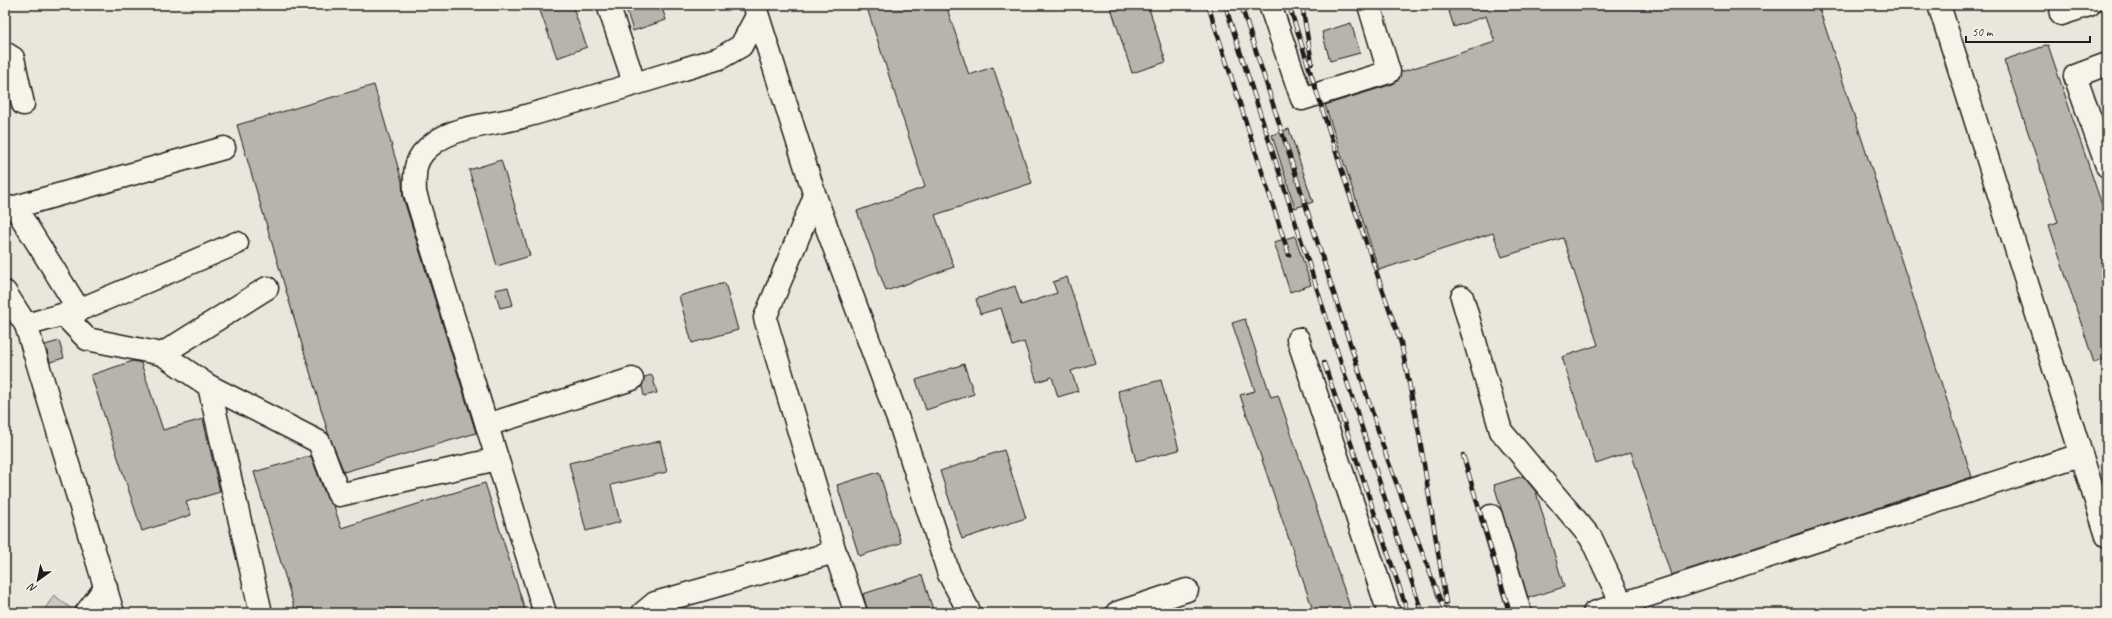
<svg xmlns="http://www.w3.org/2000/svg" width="2112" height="618" font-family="Caveat,sans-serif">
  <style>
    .green { fill: #ccc8c0; stroke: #74726e }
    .building { fill: #b6b4ac; stroke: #1c1c1c }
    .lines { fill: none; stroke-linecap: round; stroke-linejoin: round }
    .minor-casing { stroke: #1c1c1c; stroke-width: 25 }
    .minor { stroke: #f7f3e8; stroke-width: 22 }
    .rail-casing { stroke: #1c1c1c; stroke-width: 4.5 }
    .rail { stroke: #f7f3e8; stroke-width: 3; stroke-dasharray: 9; stroke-linecap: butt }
  </style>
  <rect width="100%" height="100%" fill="#eae6dc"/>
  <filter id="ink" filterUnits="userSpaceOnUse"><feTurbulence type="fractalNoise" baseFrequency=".025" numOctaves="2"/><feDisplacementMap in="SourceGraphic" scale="8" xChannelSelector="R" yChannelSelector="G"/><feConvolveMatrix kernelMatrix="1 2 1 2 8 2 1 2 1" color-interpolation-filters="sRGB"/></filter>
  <g filter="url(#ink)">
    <!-- green -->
    <path class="green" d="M54,595L73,610V613H45V609Z"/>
    <!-- building -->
    <g class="building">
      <path d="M538,5H572L587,47L557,58Z"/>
      <path d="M625,5H661L666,20L633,31Z"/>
      <path d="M887,5H946L969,75L993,67L1032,183L935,215L954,267L886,291L857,211L925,187L868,11Z"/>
      <path d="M1110,5H1148L1166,62L1132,73Z"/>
      <path d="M1447,5H1818L1972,477L1671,575L1631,452L1596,464L1562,357L1598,345L1563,238L1502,257L1493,233L1379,270L1325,105L1393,84L1398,80L1401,72L1495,42L1486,16L1454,27Z"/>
      <path d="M1351,23L1360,53L1330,61L1322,32Z"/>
      <path d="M2048,45L2103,208L2107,206V358L2094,363L2049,225L2058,222L2004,60Z"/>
      <path d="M374,85L402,181L403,197L476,433L344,472L329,436L237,125Z"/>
      <path d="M1289,129L1313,202L1295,208L1272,135Z"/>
      <path d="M501,160L530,256L497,266L469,170Z"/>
      <path d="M1295,236L1311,285L1290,292L1274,242Z"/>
      <path d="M1067,277L1095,363L1071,371L1078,391L1058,397L1052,377L1037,382L1024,342L1013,346L1001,308L980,314L976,299L1015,286L1021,305L1057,293L1053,282Z"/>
      <path d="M725,283L738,330L692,343L679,296Z"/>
      <path d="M508,287L513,305L500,308L495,290Z"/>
      <path d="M1245,319L1271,397L1278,395L1352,613H1314L1240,395L1255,391L1232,323Z"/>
      <path d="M59,341L64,358L50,362L45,345Z"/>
      <path d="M133,361L141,363L163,430L203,419L220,492L186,502L191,515L142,531L91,375Z"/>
      <path d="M964,364L974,394L926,410L916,380Z"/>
      <path d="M652,375L657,393L644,396L642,386L644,377Z"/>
      <path d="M1161,380L1179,450L1136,461L1118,391Z"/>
      <path d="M660,441L667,472L611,485L620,522L586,531L569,463Z"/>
      <path d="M1004,450L1026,518L962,539L940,471Z"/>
      <path d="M311,456L327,499L334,506L341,528L485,483L526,613H296L254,472Z"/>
      <path d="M879,472L901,543L859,556L837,485Z"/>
      <path d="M1523,476L1536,492L1564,587L1528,598L1494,485Z"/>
      <path d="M922,575L934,613H868L863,594Z"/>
    </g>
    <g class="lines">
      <!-- minor casing -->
      <g class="minor-casing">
        <g id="minor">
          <path d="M608,5L630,70L633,84"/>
          <path d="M1270,5L1302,99L1389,72L1369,5"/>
          <path d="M1939,5L2107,536"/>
          <path d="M755,7L815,196L765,318L835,552L856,613"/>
          <path d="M2061,14L2089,5"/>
          <path d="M5,53L13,58L23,104"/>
          <path d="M2107,64L2075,76L2107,166"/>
          <path d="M815,196L902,430L949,574L970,613"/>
          <path d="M5,292L26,325L113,613"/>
          <path d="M1462,297L1501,431L1591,538L1626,613"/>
          <path d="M79,310L237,243"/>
          <path d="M64,315L87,339L162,354L267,288"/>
          <path d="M26,325L79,310L15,207L224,148"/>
          <path d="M1298,339L1389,613"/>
          <path d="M162,354L209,386L261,613"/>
          <path d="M209,386L319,442L339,495L497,459"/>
          <path d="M487,425L632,379"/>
          <path d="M1491,516L1520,613"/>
          <path d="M86,613L106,587"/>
          <path d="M545,613L415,193C414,170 414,157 434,143C458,125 494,125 522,117C588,99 654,78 720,58L741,46L757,16"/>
          <path d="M643,613L655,603L835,552"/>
          <path d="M1117,613L1187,590"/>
          <path d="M1594,613L2080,455"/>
        </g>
      </g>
      <!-- minor -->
      <use href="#minor" class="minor"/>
      <!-- rail casing -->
      <g class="rail-casing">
        <g id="rail">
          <path d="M1208,5L1289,255"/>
          <path d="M1225,5L1422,613"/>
          <path d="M1241,5L1387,458L1445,613"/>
          <path d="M1289,5L1349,193L1401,343L1419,433L1446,603"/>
          <path d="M1302,5L1312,63"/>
          <path d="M1324,363L1408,613"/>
          <path d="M1463,455L1510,613"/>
        </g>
      </g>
      <!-- rail -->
      <use href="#rail" class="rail"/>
    </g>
  </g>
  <!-- margin -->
  <rect width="2112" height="618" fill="none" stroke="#f7f3e8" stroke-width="20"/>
  <rect x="10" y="10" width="2092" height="598" fill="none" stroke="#1c1c1c" stroke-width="1.5" filter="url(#ink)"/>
  <!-- north arrow -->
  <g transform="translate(38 580) rotate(213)" stroke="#f7f3e8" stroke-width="3" paint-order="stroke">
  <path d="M0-3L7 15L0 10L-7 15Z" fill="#1c1c1c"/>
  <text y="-6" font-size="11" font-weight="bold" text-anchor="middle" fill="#1c1c1c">N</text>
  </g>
  <!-- scale -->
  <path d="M1966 36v6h124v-6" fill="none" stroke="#1c1c1c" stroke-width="2"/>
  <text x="1972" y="36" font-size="12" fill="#1c1c1c" stroke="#f7f3e8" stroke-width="3" paint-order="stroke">50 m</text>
</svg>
